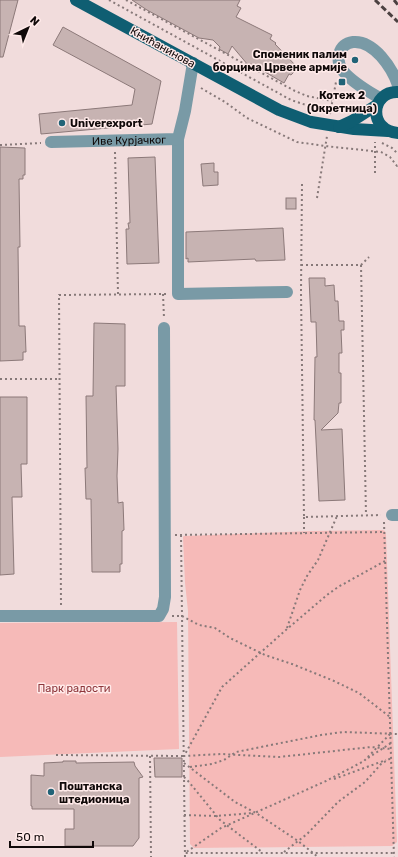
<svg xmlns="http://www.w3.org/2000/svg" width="398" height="857" font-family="Rubik,sans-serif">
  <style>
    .green { fill: #f6bab8 }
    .building { fill: #c7b3b2; stroke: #8c7979 }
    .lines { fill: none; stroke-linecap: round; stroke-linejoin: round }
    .path { stroke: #877979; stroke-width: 2; stroke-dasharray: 2 3; stroke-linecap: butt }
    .minor { stroke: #799aa6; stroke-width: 12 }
    .major { stroke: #0f5e72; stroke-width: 12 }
    .rail { stroke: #4c4141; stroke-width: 3; stroke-dasharray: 6 3; stroke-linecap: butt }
    .poi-dot { fill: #216377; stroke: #ffeae9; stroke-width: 1.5 }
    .labels { text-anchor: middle; stroke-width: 3; stroke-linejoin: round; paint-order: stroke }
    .street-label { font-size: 11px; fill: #100909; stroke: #ffeae9 }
    .poi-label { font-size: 11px; font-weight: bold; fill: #100909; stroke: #ffeae9; text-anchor: start }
    .park-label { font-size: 11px; fill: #8e353a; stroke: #ffeae9 }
  </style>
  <rect width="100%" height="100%" fill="#f1dcdc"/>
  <!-- green -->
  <g class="green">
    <path d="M382,530L385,531L386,535L397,842L392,846L194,848L190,844L188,611L185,583L183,537L184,536L313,531Z"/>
    <path d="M177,622L179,749L0,757V623Z"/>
  </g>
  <!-- building -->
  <g class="building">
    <path d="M0,0H18L3,57H0Z"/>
    <path d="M132,0H240L237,6L241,8L236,17L272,35L270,39L276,43L275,44L298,68L291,75L289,74L284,83L251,64L248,65L232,46L228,54L219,49L220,47L213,40L199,38L147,10Z"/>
    <path d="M63,27L161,81L152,124L41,134L39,114L132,105L135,89L53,45Z"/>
    <path d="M0,147L25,148V175H23V179H19L20,247H18L19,326H25L26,352H23V360L0,361Z"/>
    <path d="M155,157L159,263L127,264L126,229H129L128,223H130L128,158Z"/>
    <path d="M214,163V172H218V185L203,186L201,164Z"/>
    <rect x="286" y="198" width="10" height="11"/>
    <path d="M283,228L285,260L256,261L255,259L188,262V258L186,259V232Z"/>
    <path d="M309,278H325V286L334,285L335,301H338L339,321H344V330H341L342,353H339V373H341V403H339L338,413L321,430L342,429L345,500L319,501L315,420H314L315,357H317L316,322H311Z"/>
    <path d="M94,323L125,324V386H116L118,449L117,476L118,503L123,502L124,530L122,531V564H120V572H92L91,499H86L85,468H87L86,396H93Z"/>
    <path d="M0,397H27V464H21L22,497H12L14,574L0,575Z"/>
    <path d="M154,758H182V777H155Z"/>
    <path d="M63,761H76V763L134,762L135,766L143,777L139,778V838L133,846H65V829H74V809H32V806H31V775L44,776V763L63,762Z"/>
  </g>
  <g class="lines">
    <!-- path -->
    <g class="path">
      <path d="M109,0L291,100L309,106L331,109"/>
      <path d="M126,0L295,91L307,96L332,101"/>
      <path d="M201,88L225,102L247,118L297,142L325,146L381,152L390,157L397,166L398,165"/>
      <path d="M330,114L336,82"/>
      <path d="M382,143L392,148L398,154"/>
      <path d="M0,145L41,143"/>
      <path d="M115,152L118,294"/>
      <path d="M375,173V142"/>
      <path d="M302,184L301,292L304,517L381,515"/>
      <path d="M317,198L327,136"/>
      <path d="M301,265H361L366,515"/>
      <path d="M361,265L369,257"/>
      <path d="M163,294L164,318"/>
      <path d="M0,379H60"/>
      <path d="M304,517V533"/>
      <path d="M384,522L394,857"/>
      <path d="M175,535L384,532"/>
      <path d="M181,535L185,857"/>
      <path d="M385,561L338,587L327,595L287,629L222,687L184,756L221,754L279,757L371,747L391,749"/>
      <path d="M61,605L59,295L167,294"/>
      <path d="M172,616H182L199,625L215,628L230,638L265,655L292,664L334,681L359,693L390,717"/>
      <path d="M287,628L300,590L307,576L318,560L337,516"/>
      <path d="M390,734L364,761L326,781L221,828L185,853H394"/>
      <path d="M56,755L184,756"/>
      <path d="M150,756L151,857"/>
      <path d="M368,758L391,743"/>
      <path d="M184,763L235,802L256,813L298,841L318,857"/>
      <path d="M190,767L212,764L224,760L236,752L321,735L343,732L398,734"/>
      <path d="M184,777L189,782L220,820L262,852"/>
      <path d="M334,779L386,760"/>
      <path d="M184,815L216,816L253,813"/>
      <path d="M284,852L307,834L338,802L365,782L381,764L391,758"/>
    </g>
    <!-- minor -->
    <g class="minor">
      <path d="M381,99C368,91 353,83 343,71C335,61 338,44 353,42C374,40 392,68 398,85"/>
      <path d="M178,139V294L287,292"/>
      <path id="s1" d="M51,142L178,139L185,111L193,63"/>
      <path d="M392,515H398"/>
      <path d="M0,616H159L163,609L165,597L164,328"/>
    </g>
    <!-- major -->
    <g class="major">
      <path d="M76,0L279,110L311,122L354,129L388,131"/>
      <path d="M398,92C370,91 368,131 398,133"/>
      <path d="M339,127L352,121L377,105"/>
    </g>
    <!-- rail -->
    <g class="rail">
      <path d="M375,0L398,22"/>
      <path d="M394,0L398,5"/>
    </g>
  </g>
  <!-- markers -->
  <g class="poi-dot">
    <circle cx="355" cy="60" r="4"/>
    <rect x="338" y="78" width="8" height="8" rx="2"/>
    <circle cx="62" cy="123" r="4"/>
    <circle cx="51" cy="792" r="4"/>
  </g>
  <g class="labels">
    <!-- street labels -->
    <g class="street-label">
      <text transform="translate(163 47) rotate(29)" y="4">Книћанинова</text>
      <text dy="4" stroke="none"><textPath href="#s1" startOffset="78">Иве Курјачког</textPath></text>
    </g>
    <!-- poi labels -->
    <g class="poi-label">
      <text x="347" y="58" text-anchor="end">Споменик палим<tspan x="347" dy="13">борцима Црвене армије</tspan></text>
      <text x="342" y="99" text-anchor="middle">Котеж 2<tspan x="342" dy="13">(Окретница)</tspan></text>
      <text x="70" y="127">Univerexport</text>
      <text x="59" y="790">Поштанска<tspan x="59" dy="13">штедионица</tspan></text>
    </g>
    <!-- park labels -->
    <g class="park-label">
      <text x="74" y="692">Парк радости</text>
    </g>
  </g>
  <!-- north arrow -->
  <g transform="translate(28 28) rotate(43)" stroke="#ffeae9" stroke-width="3" paint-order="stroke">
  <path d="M0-3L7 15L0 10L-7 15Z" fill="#100909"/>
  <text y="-6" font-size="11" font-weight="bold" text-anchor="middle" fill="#100909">N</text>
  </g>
  <!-- scale -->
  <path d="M10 841v6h83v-6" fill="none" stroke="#100909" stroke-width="2"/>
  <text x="16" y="841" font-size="12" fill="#100909" stroke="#ffeae9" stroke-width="3" paint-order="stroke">50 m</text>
</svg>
